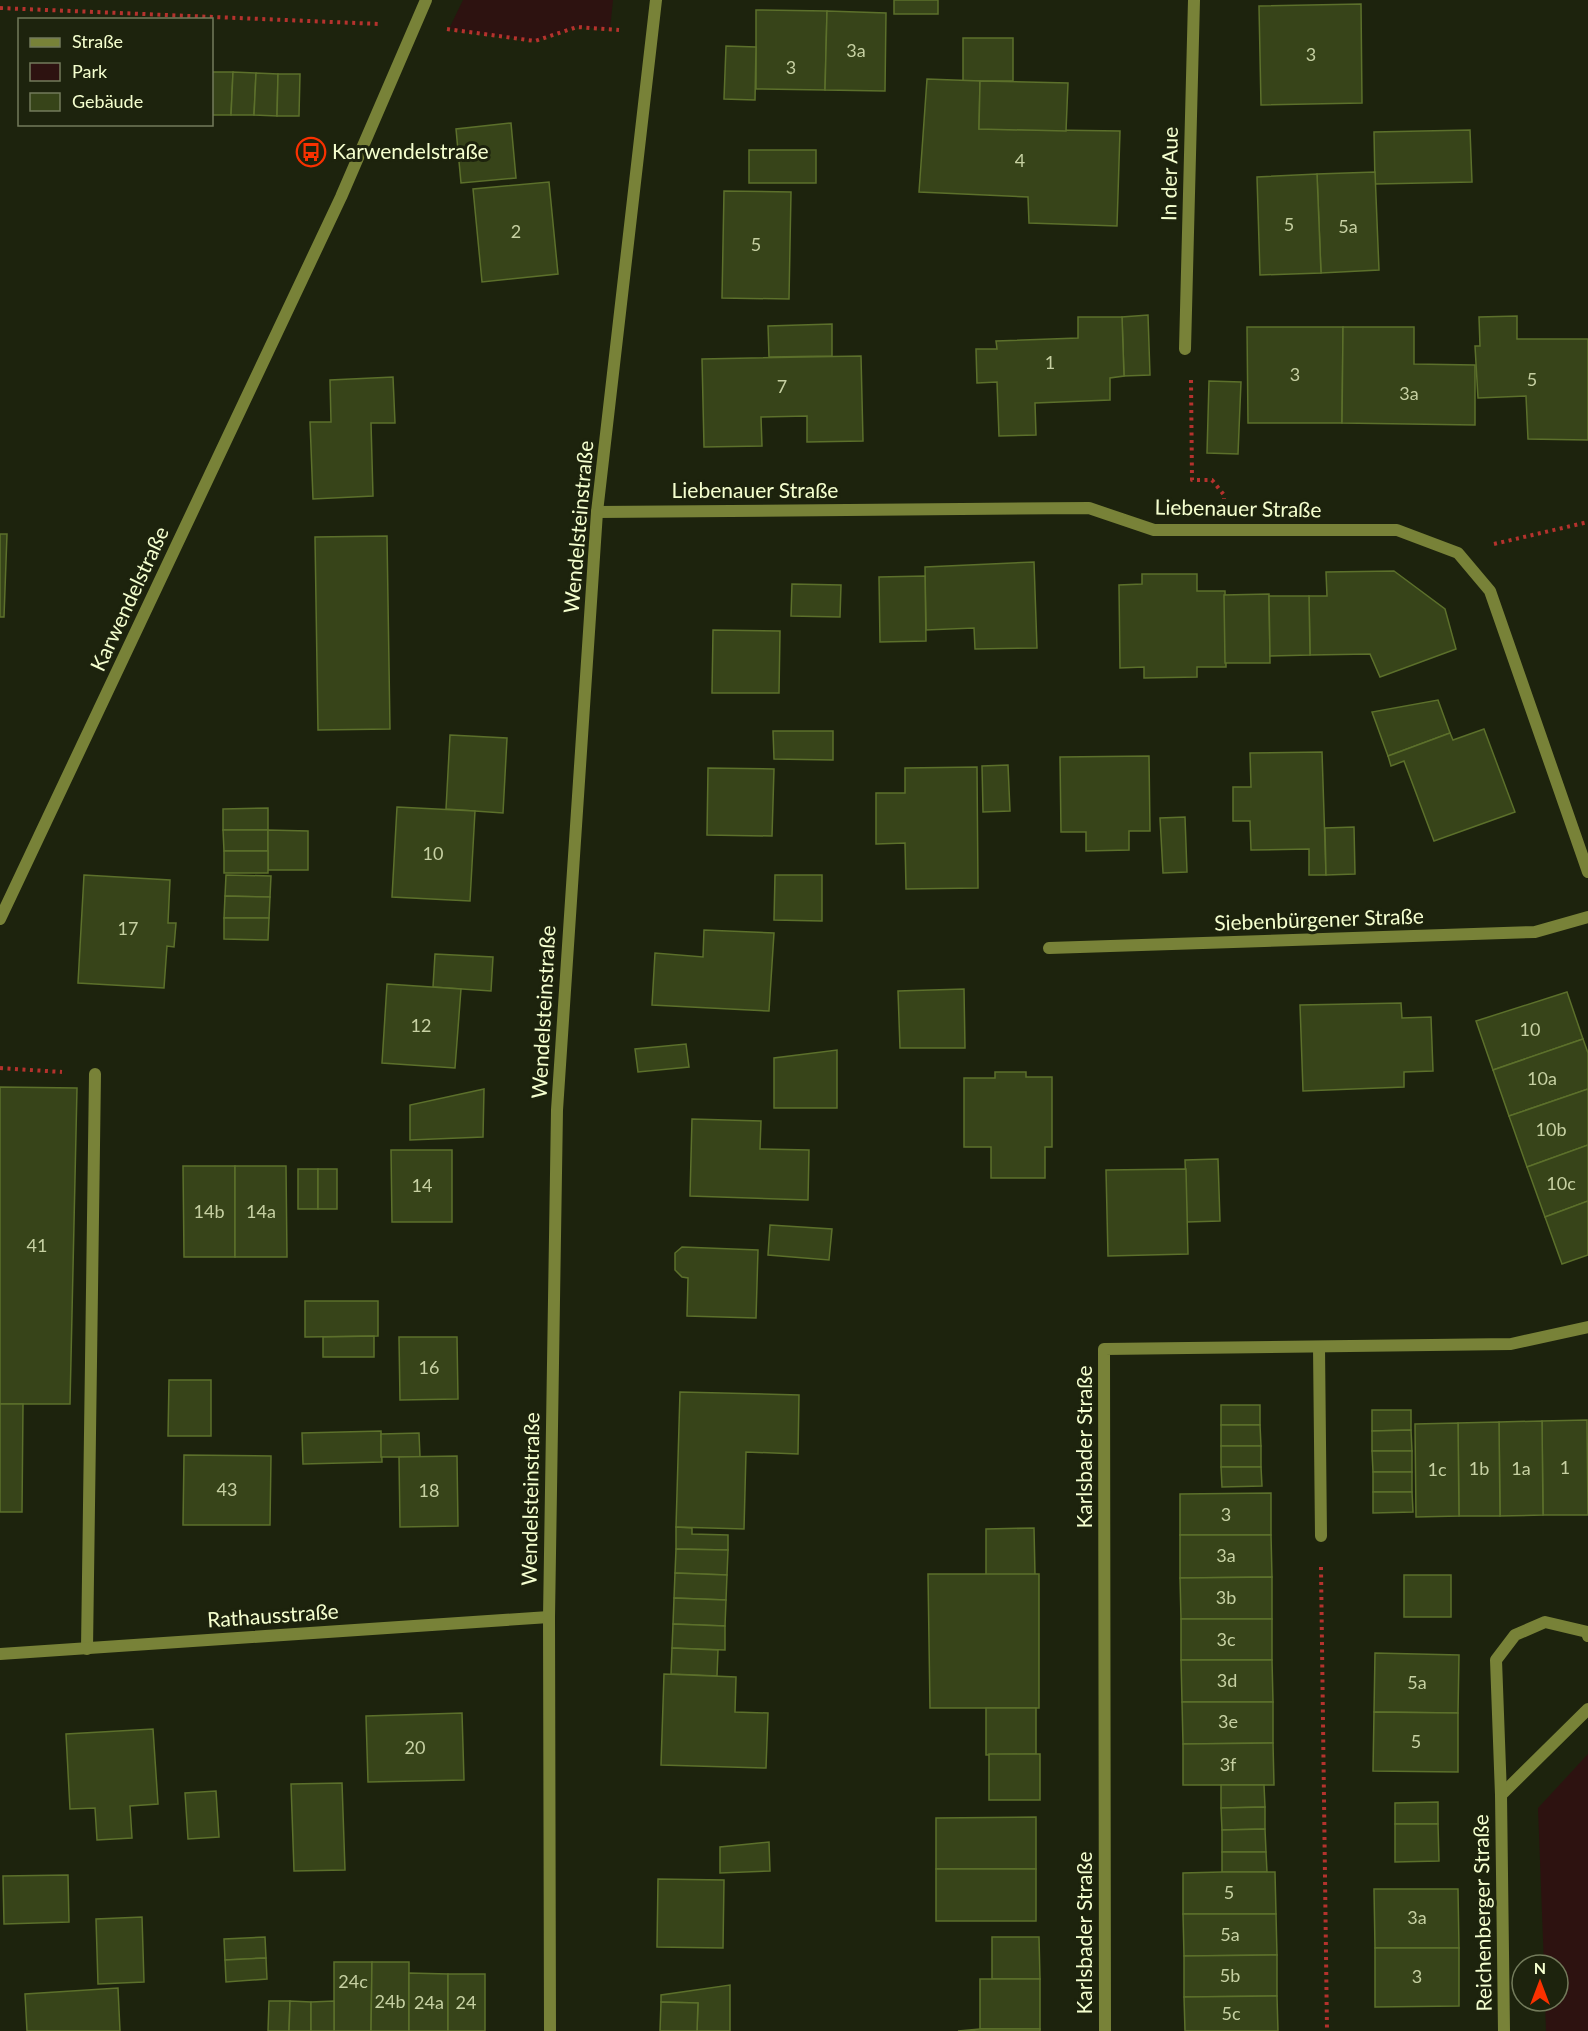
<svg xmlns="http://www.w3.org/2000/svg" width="1588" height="2031" font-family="Lato,sans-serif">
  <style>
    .green { fill: #2d1210 }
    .building { fill: #374419; stroke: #5c702b; stroke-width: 1.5 }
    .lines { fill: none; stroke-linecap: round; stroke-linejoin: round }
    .path { stroke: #b5322d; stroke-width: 4; stroke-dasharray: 3 4.5; stroke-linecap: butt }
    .service { stroke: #788238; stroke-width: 12 }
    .minor { stroke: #788238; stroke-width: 12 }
    .labels { text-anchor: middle; stroke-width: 6; stroke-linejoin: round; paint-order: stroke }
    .number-label { font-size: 18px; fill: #c6d0a2 }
    .poi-label { font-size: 21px; fill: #f5ffcf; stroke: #1d230d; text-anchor: start }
    .street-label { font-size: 21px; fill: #f5ffcf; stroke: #1d230d }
  </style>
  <rect width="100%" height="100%" fill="#1d230d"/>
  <!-- green -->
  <g class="green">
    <path d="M463,0H613L610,29L577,27L535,41L449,29Z"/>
    <path d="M1588,1754V2031H1546L1545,2001H1558V1965H1544L1538,1808Z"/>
  </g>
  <!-- building -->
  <g class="building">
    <rect x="894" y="0" width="44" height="14"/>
    <path d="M1361,4L1362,103L1261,105L1259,6Z"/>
    <path d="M756,10L827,11L825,90L756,89Z"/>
    <path d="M827,11L886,13L885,91L825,90Z"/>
    <rect x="963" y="38" width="50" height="43"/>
    <path d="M726,46L756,47L755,100L724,99Z"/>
    <path d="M212,72H233L231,115H212Z"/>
    <path d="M233,72L256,73L254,115H231Z"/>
    <path d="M256,73L278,74L277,116L254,115Z"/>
    <path d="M278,74H300L299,116H277Z"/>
    <path d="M927,79L980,81L979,129L1120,131L1117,226L1029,223L1028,197L919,192Z"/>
    <path d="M980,81L1068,83L1066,131L979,129Z"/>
    <path d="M511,123L516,178L461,183L456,129Z"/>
    <path d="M1470,130L1472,182L1375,184L1374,132Z"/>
    <rect x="749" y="150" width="67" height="33"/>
    <path d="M1375,172L1379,270L1321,273L1317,174Z"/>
    <path d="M1317,174L1321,273L1260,275L1257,177Z"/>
    <path d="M549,182L558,274L482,282L473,189Z"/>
    <path d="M724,191L791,192L789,299L722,298Z"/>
    <path d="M1148,315L1150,375L1124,376L1122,317Z"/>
    <path d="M1517,316V339H1588V440L1528,439L1526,396L1478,398L1475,346H1480L1479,317Z"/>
    <path d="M1078,317H1122L1124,376L1110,378V400L1035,403L1036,435L999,436L997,382L977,383L976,349H997L996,341L1078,338Z"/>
    <path d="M832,324V356L769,357L768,326Z"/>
    <path d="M1247,327H1343L1342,423H1248Z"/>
    <path d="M1343,327H1414V364L1475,365V425L1342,423Z"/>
    <path d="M861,356L863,441L807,442V416L761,417L762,446L704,447L702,359Z"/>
    <path d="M393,377L395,423H371L373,496L313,499L310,422H331L330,380Z"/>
    <path d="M1209,381L1241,382L1238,454L1207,453Z"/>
    <path d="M0,534H7L4,617H0Z"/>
    <path d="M387,536L390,729L318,730L315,537Z"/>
    <path d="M1034,562L1037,648L975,649L974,628L926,630L925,567Z"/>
    <path d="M1394,571L1445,609L1456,649L1380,677L1370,654L1310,655L1309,596H1327L1326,572Z"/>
    <path d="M1142,574H1197V591H1225L1226,667H1197V677L1144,678V667L1120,668L1119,585L1142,584Z"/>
    <path d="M925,576L926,641L880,642L879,577Z"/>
    <path d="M792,584L841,585L840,617L791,616Z"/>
    <path d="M1269,594L1270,663H1225L1224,595Z"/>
    <path d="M1269,596H1309L1310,655L1270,656Z"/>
    <path d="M713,630L780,631L779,693H712Z"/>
    <path d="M1438,700L1450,733L1388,756L1372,712Z"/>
    <path d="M1484,729L1515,812L1434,841L1404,761L1391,766L1388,756L1450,733L1453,740Z"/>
    <path d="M773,731H833V760L774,759Z"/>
    <path d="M450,735L507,738L503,813L446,809Z"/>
    <path d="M1322,752L1326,875H1309V849L1251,850L1250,821H1233V787H1251L1250,753Z"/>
    <path d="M1149,756L1150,831H1129V850L1086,851V832H1061L1060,757Z"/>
    <path d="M1008,765L1010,811L983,812L982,766Z"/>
    <path d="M977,767L978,888L906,889L905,843L876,844V793H905V768Z"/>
    <path d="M708,768L774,769L772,836L707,835Z"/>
    <path d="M397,807L475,811L470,901L392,897Z"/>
    <path d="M268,808V830H223V809Z"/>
    <path d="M1185,817L1187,872L1163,873L1160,818Z"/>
    <path d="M1354,827L1355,874L1326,875L1325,828Z"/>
    <path d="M223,830H268V851H224Z"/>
    <path d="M268,830L308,831V870H268Z"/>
    <rect x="224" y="851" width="44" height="22"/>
    <path d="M84,875L170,880L168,923H176L174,947L167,946L164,988L78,983Z"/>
    <path d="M226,875L271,876L270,897L225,896Z"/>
    <path d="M775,875H822V921L774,920Z"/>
    <path d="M225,896L270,897L269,918H224Z"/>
    <path d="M224,918H269L268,940L224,939Z"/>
    <path d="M704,930L774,933L769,1011L652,1005L655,953L703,957Z"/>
    <path d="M435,954L493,957L491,991L433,987Z"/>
    <path d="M387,984L461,989L455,1068L382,1063Z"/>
    <path d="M964,989L965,1048H900L898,991Z"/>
    <path d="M1567,992L1583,1039L1493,1070L1476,1021Z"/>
    <path d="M1401,1003L1402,1018L1431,1017L1433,1071L1404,1072V1087L1303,1091L1300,1005Z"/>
    <path d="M1583,1039L1588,1053V1089L1509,1116L1493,1070Z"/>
    <path d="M686,1044L689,1067L638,1072L635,1049Z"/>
    <path d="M837,1050V1108H774V1058Z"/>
    <path d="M995,1072H1026V1077H1052V1147H1045V1178H991V1147H964V1078H995Z"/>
    <path d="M0,1087L77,1088L70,1404H0Z"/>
    <path d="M484,1089L483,1137L410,1140V1105Z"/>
    <path d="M1588,1089V1145L1527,1167L1509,1116Z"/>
    <path d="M692,1119L761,1121L760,1149L809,1150L808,1200L690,1196Z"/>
    <path d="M1588,1145V1201L1545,1217L1527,1167Z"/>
    <path d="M391,1150H452V1222H392Z"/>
    <path d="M1218,1159L1220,1221L1187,1222L1185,1160Z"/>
    <path d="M183,1166H235V1257H184Z"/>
    <path d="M235,1166H286L287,1257H235Z"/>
    <rect x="298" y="1169" width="20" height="40"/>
    <rect x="318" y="1169" width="19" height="40"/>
    <path d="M1186,1169L1188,1254L1108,1256L1106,1170Z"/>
    <path d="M1588,1201V1255L1562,1264L1545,1217Z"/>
    <path d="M770,1225L832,1229L829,1260L768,1255Z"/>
    <path d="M682,1247L758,1250L756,1318L687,1316L688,1278L682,1277L675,1270V1253Z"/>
    <path d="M305,1301H378V1336L305,1337Z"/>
    <path d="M374,1336V1357H323V1337Z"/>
    <path d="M399,1337H457L458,1399L400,1400Z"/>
    <path d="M169,1380H211V1436H168Z"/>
    <path d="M680,1392L799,1395L798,1454L746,1452L744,1529L676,1527Z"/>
    <path d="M0,1404H23L22,1512H0Z"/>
    <rect x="1221" y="1405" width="39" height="20"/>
    <path d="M1372,1410H1411V1430L1372,1431Z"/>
    <path d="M1587,1420L1588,1515H1543L1542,1421Z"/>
    <path d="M1542,1421L1543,1515L1500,1516L1499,1422Z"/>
    <path d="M1499,1422L1500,1516H1459L1458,1423Z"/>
    <path d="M1458,1423L1459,1516L1416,1517L1415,1424Z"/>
    <path d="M1221,1425H1260L1261,1446H1221Z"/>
    <path d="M1411,1430L1412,1451H1372V1431Z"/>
    <path d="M381,1431L382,1462L303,1464L302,1433Z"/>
    <path d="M419,1433L420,1457H381V1434Z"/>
    <rect x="1221" y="1446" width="40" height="21"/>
    <path d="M1372,1451H1412V1472H1373Z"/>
    <path d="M184,1455L271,1456L270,1525H183Z"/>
    <path d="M457,1456L458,1526L400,1527L399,1457Z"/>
    <path d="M1221,1467H1261L1262,1486L1222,1487Z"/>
    <rect x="1373" y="1472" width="39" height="20"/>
    <path d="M1373,1492H1412L1413,1512L1373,1513Z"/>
    <path d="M1271,1493V1535H1180V1494Z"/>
    <path d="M676,1527L692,1528V1534L728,1535V1550L676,1549Z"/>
    <path d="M1034,1528L1035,1575H986V1529Z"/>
    <path d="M1180,1535H1271L1272,1577L1180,1578Z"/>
    <path d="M676,1549L728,1550L727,1575L675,1573Z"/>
    <path d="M675,1573L727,1575L726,1600L674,1598Z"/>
    <path d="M928,1574H1039V1708H930Z"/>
    <rect x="1404" y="1575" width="47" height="42"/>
    <path d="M1272,1577V1619H1181L1180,1578Z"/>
    <path d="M674,1598L726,1600L725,1626L673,1624Z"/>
    <rect x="1181" y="1619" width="91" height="41"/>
    <path d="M673,1624L725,1626V1650L672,1648Z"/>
    <path d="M672,1648L718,1650L717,1676L671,1674Z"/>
    <path d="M1375,1653L1459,1655L1458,1713L1374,1712Z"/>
    <path d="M1181,1660H1272L1273,1702H1182Z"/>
    <path d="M664,1674L736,1677L735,1712L768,1713L766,1768L661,1765Z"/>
    <path d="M1182,1702H1273V1743L1183,1744Z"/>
    <path d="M986,1708H1036V1754L986,1755Z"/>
    <path d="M1374,1712L1458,1713V1772L1373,1771Z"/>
    <path d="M462,1713L464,1780L368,1782L366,1716Z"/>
    <path d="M153,1729L158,1804L130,1806L132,1838L97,1840L95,1808L70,1809L66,1734Z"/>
    <path d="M1273,1743L1274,1785H1183V1744Z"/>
    <rect x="989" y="1754" width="51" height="46"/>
    <path d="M342,1783L345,1870L294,1871L291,1784Z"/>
    <path d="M1221,1785H1264L1265,1807L1221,1808Z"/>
    <path d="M216,1791L219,1837L188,1839L185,1793Z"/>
    <path d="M1438,1802V1824H1395V1803Z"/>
    <path d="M1265,1807V1829L1222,1830L1221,1808Z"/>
    <path d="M1036,1817V1869H936V1818Z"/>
    <path d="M1395,1824H1438L1439,1861L1395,1862Z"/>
    <path d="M1265,1829L1266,1852H1222V1830Z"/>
    <path d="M769,1842L770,1871L720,1873V1847Z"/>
    <path d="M1222,1852H1266L1267,1872H1222Z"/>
    <rect x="936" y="1869" width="100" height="52"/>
    <path d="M1222,1872H1275L1276,1914H1183V1873Z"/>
    <path d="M68,1875L69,1922L4,1924L3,1876Z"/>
    <path d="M658,1879L724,1880L723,1948L657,1947Z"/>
    <path d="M1374,1889H1458L1459,1948H1375Z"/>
    <path d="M1183,1914H1276L1277,1955L1184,1956Z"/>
    <path d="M142,1917L144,1982L98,1984L96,1919Z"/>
    <path d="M265,1937L266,1958L225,1960L224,1939Z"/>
    <path d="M992,1937H1039L1040,1979H992Z"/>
    <path d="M1375,1948H1459V2006L1375,2007Z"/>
    <path d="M1277,1955V1996L1184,1997V1956Z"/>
    <path d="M266,1958L267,1979L226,1982L225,1960Z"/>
    <path d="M334,1962H372L371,2031H334Z"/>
    <path d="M372,1962H409V2031H371Z"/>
    <path d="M409,1973L448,1974V2031H409Z"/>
    <rect x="448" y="1974" width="37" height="57"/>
    <rect x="980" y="1979" width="60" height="50"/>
    <path d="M730,1985V2031H697L698,2003L661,2002V1995Z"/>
    <path d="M118,1988L120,2031H27L25,1994Z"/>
    <path d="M1277,1996L1278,2031H1185L1184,1997Z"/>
    <path d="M269,2001H290L289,2031H268Z"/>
    <path d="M290,2001L311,2002V2031H289Z"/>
    <path d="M334,2001V2031H311V2002Z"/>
    <path d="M661,2002L698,2003L697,2031H660Z"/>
    <path d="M980,2029H1040V2031H958Z"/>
  </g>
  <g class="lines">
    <!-- path -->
    <g class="path">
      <path d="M0,8L380,24"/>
      <path d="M447,29L535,41L577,27L619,30"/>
      <path d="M1191,380L1192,480H1212L1224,495V499"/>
      <path d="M1494,544L1588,522"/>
      <path d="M0,1068L62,1072"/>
      <path d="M1321,1567L1327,2031"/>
    </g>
    <!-- service -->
    <g class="service">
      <path d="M1319,1347L1321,1536"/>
      <path d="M87,1649L95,1074"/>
    </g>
    <!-- minor -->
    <g class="minor">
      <path d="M1185,349L1194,0"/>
      <path d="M597,512L1089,508L1154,530H1397L1458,553L1490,591L1588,872"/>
      <path d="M0,919L341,197L426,0"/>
      <path d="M1049,948L1535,932L1588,917"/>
      <path d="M0,1654L549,1617"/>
      <path d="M1501,1795L1588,1709"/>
      <path d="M550,2031L549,1617L557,1110L597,512L656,0"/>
      <path d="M1105,2031L1104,1349L1511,1344L1588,1327"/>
      <path d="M1504,2031L1501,1795L1496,1660L1515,1635L1545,1622L1587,1632L1588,1636"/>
    </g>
  </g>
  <!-- icons -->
  <defs>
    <g id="bus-ring" transform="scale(1.5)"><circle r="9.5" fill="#1d230d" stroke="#fa3100" stroke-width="1.5"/><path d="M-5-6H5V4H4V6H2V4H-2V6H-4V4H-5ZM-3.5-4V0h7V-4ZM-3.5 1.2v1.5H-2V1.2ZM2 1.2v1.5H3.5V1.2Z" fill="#fa3100"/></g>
  </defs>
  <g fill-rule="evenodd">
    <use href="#bus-ring" x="311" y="152"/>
  </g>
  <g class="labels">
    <!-- number labels -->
    <g class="number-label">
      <text x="856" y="57">3a</text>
      <text x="1311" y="61">3</text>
      <text x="791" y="74">3</text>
      <text x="1020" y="167">4</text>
      <text x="1289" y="231">5</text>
      <text x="1348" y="233">5a</text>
      <text x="516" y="238">2</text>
      <text x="756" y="251">5</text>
      <text x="1050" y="369">1</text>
      <text x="1295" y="381">3</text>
      <text x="1532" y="386">5</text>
      <text x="782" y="393">7</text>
      <text x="1409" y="400">3a</text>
      <text x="433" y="860">10</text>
      <text x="128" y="935">17</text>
      <text x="421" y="1032">12</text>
      <text x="1530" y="1036">10</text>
      <text x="1542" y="1085">10a</text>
      <text x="1551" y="1136">10b</text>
      <text x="1561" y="1190">10c</text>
      <text x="422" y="1192">14</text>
      <text x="209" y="1218">14b</text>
      <text x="261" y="1218">14a</text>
      <text x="37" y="1252">41</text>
      <text x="429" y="1374">16</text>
      <text x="1565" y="1474">1</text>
      <text x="1479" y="1475">1b</text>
      <text x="1521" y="1475">1a</text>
      <text x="1437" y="1476">1c</text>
      <text x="227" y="1496">43</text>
      <text x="429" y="1497">18</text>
      <text x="1226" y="1521">3</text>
      <text x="1226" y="1562">3a</text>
      <text x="1226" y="1604">3b</text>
      <text x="1226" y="1646">3c</text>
      <text x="1227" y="1687">3d</text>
      <text x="1417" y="1689">5a</text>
      <text x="1228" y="1728">3e</text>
      <text x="1416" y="1748">5</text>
      <text x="415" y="1754">20</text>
      <text x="1228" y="1771">3f</text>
      <text x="1229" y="1899">5</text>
      <text x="1417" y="1924">3a</text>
      <text x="1230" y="1941">5a</text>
      <text x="1230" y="1982">5b</text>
      <text x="1417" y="1983">3</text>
      <text x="353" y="1988">24c</text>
      <text x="390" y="2008">24b</text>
      <text x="429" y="2009">24a</text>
      <text x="466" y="2009">24</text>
      <text x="1231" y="2020">5c</text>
    </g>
    <!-- poi labels -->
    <g class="poi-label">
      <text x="332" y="159">Karwendelstraße</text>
    </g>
    <!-- street labels -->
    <g class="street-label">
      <text transform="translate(1170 174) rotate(-89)" y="7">In der Aue</text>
      <text x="755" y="498">Liebenauer Straße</text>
      <text transform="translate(1238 509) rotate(1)" y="7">Liebenauer Straße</text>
      <text transform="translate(579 527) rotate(-85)" y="7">Wendelsteinstraße</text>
      <text transform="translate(130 599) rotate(-65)" y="7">Karwendelstraße</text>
      <text transform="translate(1319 920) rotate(-2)" y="7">Siebenbürgener Straße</text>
      <text transform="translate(544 1012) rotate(-87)" y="7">Wendelsteinstraße</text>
      <text transform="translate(1085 1447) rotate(-90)" y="7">Karlsbader Straße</text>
      <text transform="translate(531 1499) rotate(-89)" y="7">Wendelsteinstraße</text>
      <text transform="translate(273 1616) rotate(-4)" y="7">Rathausstraße</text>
      <text transform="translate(1483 1913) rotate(-91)" y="7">Reichenberger Straße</text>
      <text transform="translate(1085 1933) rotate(-90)" y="7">Karlsbader Straße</text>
    </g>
  </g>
  <!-- legend -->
  <rect x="18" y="18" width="195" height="108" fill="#1d230d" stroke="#737b5b" stroke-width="1.5"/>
  <rect x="30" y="38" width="30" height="9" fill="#788238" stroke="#737b5b" stroke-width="1.5"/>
  <text x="72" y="48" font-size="18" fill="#f5ffcf">Straße</text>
  <rect x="30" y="63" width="30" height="18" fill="#2d1210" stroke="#737b5b" stroke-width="1.5"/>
  <text x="72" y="78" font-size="18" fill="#f5ffcf">Park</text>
  <rect x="30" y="93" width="30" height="18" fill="#374419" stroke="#737b5b" stroke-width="1.5"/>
  <text x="72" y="108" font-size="18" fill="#f5ffcf">Gebäude</text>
  <!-- north arrow -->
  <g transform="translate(1540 1983)"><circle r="28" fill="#1d230d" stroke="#737b5b" stroke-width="1.5"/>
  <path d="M0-4.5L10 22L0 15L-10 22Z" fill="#fa3100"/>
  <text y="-9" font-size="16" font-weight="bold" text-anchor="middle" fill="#f5ffcf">N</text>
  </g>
</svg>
